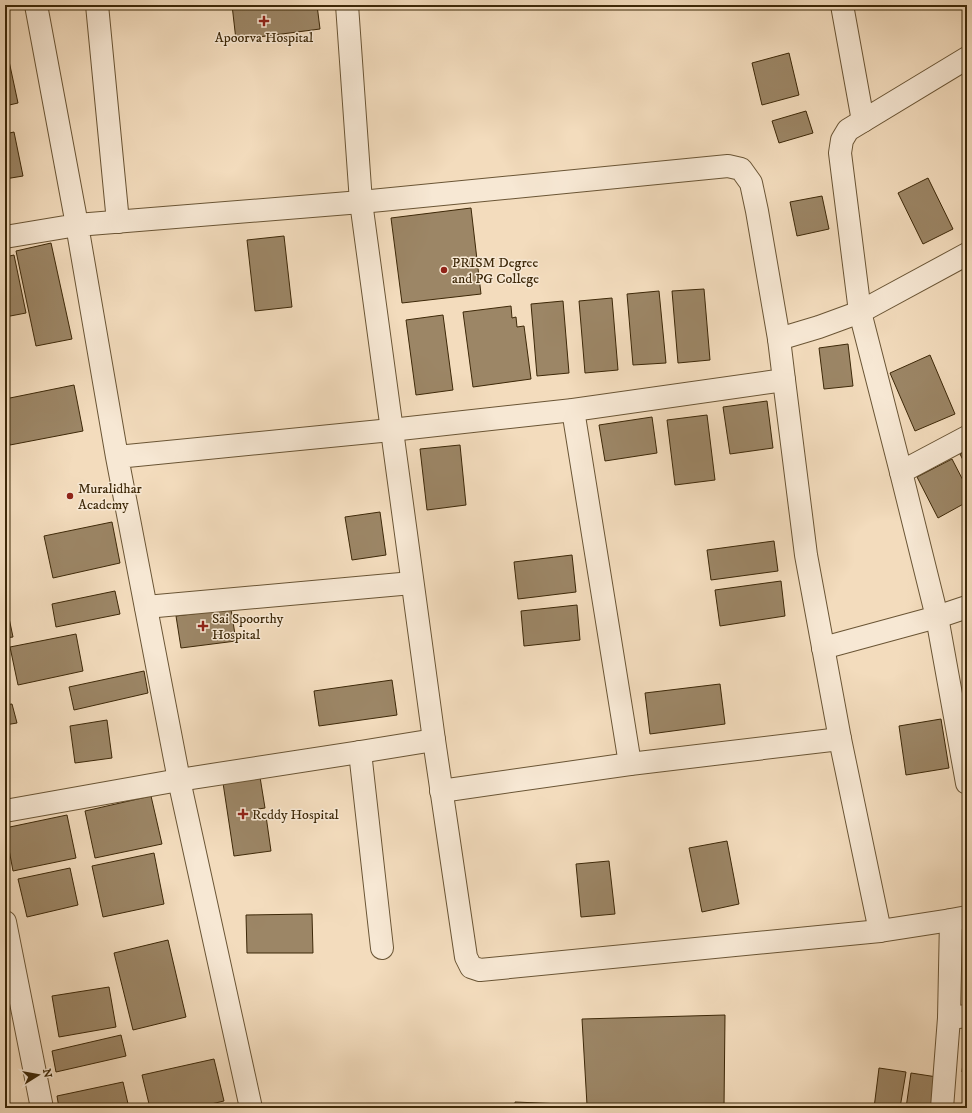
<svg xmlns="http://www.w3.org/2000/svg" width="972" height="1113" font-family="'IM FELL DW Pica',serif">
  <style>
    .building { fill: #9c8666; stroke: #3d2808 }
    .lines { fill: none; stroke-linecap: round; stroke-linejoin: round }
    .street-casing { stroke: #6a5535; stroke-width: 24 }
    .street { stroke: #f7e8d4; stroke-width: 22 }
    .poi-dot { fill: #8f2418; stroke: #f7e8d4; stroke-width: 1.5 }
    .labels { text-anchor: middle; stroke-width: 3; stroke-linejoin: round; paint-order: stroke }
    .poi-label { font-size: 14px; fill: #3d2808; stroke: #f7e8d4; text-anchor: start }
  </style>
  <rect width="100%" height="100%" fill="#f3dcbd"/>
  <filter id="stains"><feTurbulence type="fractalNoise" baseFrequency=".005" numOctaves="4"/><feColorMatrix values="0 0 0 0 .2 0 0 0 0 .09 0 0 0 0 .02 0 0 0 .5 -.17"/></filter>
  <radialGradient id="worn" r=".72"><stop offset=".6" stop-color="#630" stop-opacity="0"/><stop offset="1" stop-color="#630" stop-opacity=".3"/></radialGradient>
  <!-- building -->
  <g class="building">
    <path d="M232,5H317L320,29L236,40Z"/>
    <path d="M789,53L799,95L762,105L752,63Z"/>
    <path d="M9,61L18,103L5,106V62Z"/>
    <path d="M806,111L813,133L779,143L772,121Z"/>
    <path d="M14,132L23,176L5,179V134Z"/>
    <path d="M928,178L953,229L923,244L898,193Z"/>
    <path d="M822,196L829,229L797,236L790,202Z"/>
    <path d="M471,208L481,294L402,303L391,218Z"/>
    <path d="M284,236L292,307L255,311L247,240Z"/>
    <path d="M51,243L72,339L36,346L16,251Z"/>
    <path d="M14,255L26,313L5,317V257Z"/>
    <path d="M704,289L710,360L678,363L672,291Z"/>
    <path d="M659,291L666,363L633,365L627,294Z"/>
    <path d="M612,298L618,370L585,373L579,301Z"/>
    <path d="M563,301L569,373L537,376L531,304Z"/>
    <path d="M511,306L512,318L516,317L517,327L524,326L531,379L473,387L463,312Z"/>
    <path d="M443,315L453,390L416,395L406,320Z"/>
    <path d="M848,344L853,386L824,389L819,348Z"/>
    <path d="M930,355L955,414L915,431L890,373Z"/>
    <path d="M74,385L83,431L10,445L5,421V399Z"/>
    <path d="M767,401L773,448L730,454L723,407Z"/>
    <path d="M707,415L715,480L675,485L667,420Z"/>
    <path d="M652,417L657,453L605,461L599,425Z"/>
    <path d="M460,445L466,505L427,510L420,449Z"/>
    <path d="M967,450V468L960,454Z"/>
    <path d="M952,459L967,488V502L938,518L917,477Z"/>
    <path d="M380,512L386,555L352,560L345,517Z"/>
    <path d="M112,522L120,563L53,578L44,536Z"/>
    <path d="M774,541L778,571L711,580L707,550Z"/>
    <path d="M572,555L576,592L518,599L514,562Z"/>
    <path d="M781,581L785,616L720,626L715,590Z"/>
    <path d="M115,591L120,614L56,627L52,604Z"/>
    <path d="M577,605L580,640L524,646L521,611Z"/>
    <path d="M231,609L236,641L181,648L176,616Z"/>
    <path d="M5,618H9L13,637L5,638Z"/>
    <path d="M76,634L83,671L18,685L10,647Z"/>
    <path d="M144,671L148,693L74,710L69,687Z"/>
    <path d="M392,680L397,715L319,726L314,691Z"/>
    <path d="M720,684L725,724L650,734L645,693Z"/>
    <path d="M12,704L17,723L5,725V705Z"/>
    <path d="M941,719L949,768L906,775L899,726Z"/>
    <path d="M107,720L112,758L75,763L70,726Z"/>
    <path d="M5,763L9,785L5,786Z"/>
    <path d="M260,777L265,808L252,810L253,817L266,816L271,851L234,856L223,783Z"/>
    <path d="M151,796L162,844L95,858L85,811Z"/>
    <path d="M67,815L76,858L13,871L5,828Z"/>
    <path d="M727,841L739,904L702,912L689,848Z"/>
    <path d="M154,853L164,904L103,917L92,866Z"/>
    <path d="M609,861L615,914L581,917L576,864Z"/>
    <path d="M70,868L78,905L27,917L18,879Z"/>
    <path d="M312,914L313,953H247L246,915Z"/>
    <path d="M168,940L186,1017L133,1030L114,953Z"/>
    <path d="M109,987L116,1027L59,1037L52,996Z"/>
    <path d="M725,1015L724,1108H515V1102L587,1105L582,1019Z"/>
    <path d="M121,1035L126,1056L56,1072L52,1051Z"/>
    <path d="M965,1043H967V1073L962,1072Z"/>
    <path d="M214,1059L224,1101L194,1108H150L142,1075Z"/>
    <path d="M879,1068L906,1072L900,1108H874Z"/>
    <path d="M911,1073L937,1077L932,1108H906Z"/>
    <path d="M123,1082L129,1108H59L57,1096Z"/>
  </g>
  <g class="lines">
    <!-- street casing -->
    <g class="street-casing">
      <g id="street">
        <path d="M97,5L118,222"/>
        <path d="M347,5L361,202L434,740L466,957L471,967L480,970L880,931L951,920L967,917"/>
        <path d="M842,5L863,121"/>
        <path d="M5,237L77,225L36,5"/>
        <path d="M779,339L819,327L860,312L967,254"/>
        <path d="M784,380L806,555L840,739L880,931"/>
        <path d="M967,437L901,472L937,617L967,783"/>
        <path d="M117,457L391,430L573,410L784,380L779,339L757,211L751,183L741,169L728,166L361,202L77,225L117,457L179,780L251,1108"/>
        <path d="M901,472L860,312L840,153L842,140L848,130L967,58"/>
        <path d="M146,607L412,583"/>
        <path d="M823,648L937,617L967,607"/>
        <path d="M360,752L382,948"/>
        <path d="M630,764L840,739"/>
        <path d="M441,791L630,764L573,410"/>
        <path d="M5,811L179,780L360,752L434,740"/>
        <path d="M5,922L42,1108"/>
        <path d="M949,1018L967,1016"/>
        <path d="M942,1108L949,1018L951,920"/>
      </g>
    </g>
    <!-- street -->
    <use href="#street" class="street"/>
  </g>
  <!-- markers -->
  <g class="poi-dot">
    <path d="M262 15h4v4h4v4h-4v4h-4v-4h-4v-4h4z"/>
    <circle cx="444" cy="270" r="4"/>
    <circle cx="70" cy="496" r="4"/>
    <path d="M201 620h4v4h4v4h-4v4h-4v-4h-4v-4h4z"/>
    <path d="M241 808h4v4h4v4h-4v4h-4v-4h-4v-4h4z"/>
  </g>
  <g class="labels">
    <!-- poi labels -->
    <g class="poi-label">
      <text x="264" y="42" text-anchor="middle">Apoorva Hospital</text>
      <text x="452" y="267">PRISM Degree<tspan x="452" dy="16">and PG College</tspan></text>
      <text x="78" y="493">Muralidhar<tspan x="78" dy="16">Academy</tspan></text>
      <text x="212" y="623">Sai Spoorthy<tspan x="212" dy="16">Hospital</tspan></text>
      <text x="252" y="819">Reddy Hospital</text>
    </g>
  </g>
  <!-- margin -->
  <rect width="972" height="1113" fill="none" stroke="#f3dcbd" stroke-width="20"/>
  <rect x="6" y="6" width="960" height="1101" fill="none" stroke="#3d2808" stroke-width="2"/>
  <rect x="10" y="10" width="952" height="1093" fill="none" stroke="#3d2808"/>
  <!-- north arrow -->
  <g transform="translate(38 1075) rotate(79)" stroke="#f7e8d4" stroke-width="3" paint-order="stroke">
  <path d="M0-3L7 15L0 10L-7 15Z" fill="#3d2808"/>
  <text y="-6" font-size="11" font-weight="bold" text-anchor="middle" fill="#3d2808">N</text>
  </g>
  <rect width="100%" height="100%" filter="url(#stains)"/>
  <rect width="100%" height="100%" fill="url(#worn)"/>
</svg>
